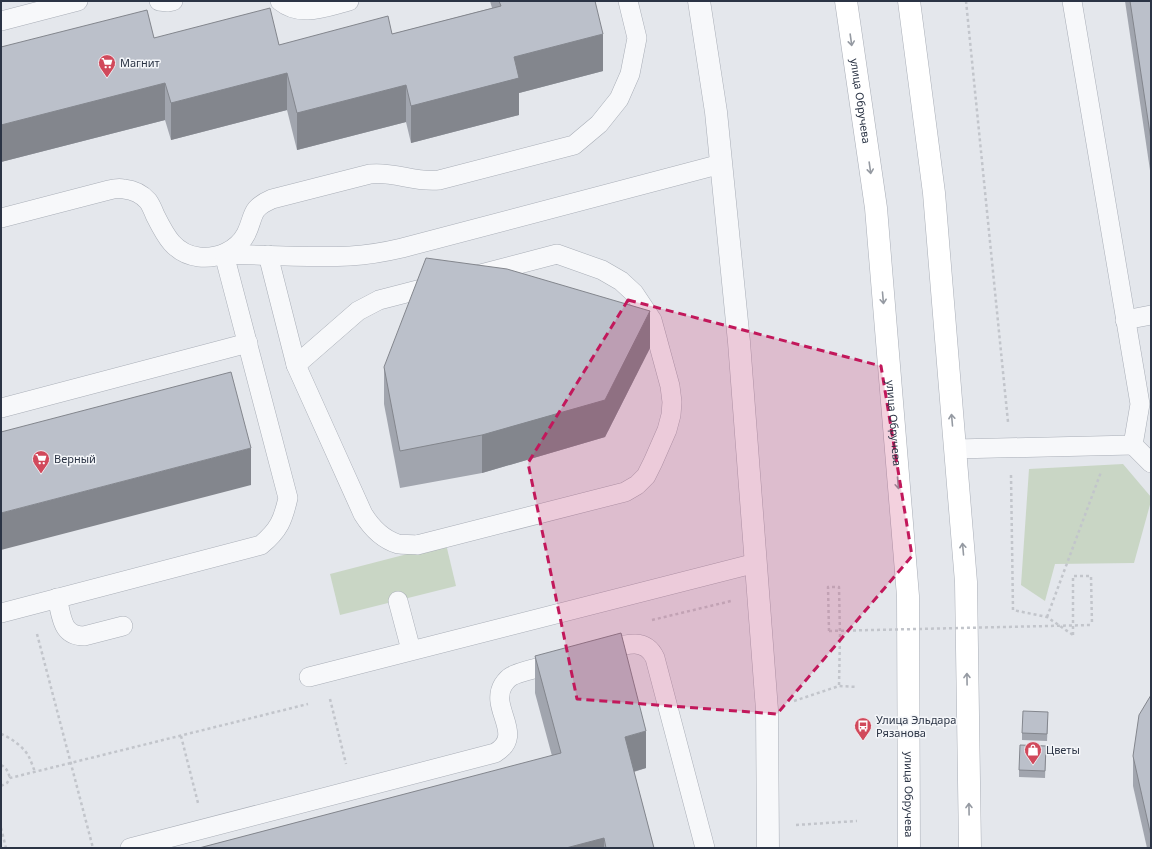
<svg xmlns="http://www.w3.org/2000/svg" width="1152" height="849" font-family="'Noto Sans',sans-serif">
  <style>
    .green { fill: #c9d6c5 }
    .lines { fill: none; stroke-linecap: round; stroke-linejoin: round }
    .lane-casing { stroke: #a9aeb7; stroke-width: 20 }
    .street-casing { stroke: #a9aeb7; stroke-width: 23 }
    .secondary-casing { stroke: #a9aeb7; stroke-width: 23 }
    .path { stroke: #c2c5cb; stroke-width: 2.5; stroke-dasharray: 3 3; stroke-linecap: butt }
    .lane { stroke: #f7f8fa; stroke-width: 19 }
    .street { stroke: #f7f8fa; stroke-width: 22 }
    .secondary { stroke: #fff; stroke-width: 22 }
    .path-bridge { stroke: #c2c5cb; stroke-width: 2.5; stroke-dasharray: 3 3; stroke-linecap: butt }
    .wall { fill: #a1a5ae }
    .shaded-wall { fill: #83868d }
    .building { fill: #bbc0ca; stroke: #83868d }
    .oneway { stroke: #959aa2 }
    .marked { fill: #c2185b; fill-opacity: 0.2; stroke: #c2185b; stroke-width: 3; stroke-dasharray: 8 5; stroke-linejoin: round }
    .labels { text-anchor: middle; stroke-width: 3; stroke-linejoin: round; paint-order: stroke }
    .poi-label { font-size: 11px; fill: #2b3445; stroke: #f4f6f9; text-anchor: start }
    .street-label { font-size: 11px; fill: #2b3445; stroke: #f4f6f9 }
  </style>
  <rect width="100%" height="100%" fill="#e4e7ec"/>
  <!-- green -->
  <g class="green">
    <path d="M1123,464L1151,497V501L1134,563L1055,564L1045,601L1021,585L1029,469Z"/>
    <path d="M446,544L456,586L340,615L330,574Z"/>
  </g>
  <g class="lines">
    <!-- lane casing -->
    <g class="lane-casing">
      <g id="lane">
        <path d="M159,1L168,2L173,1"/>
        <path d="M280,1C301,18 325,7 349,1"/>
        <path d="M1,21L78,1"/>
        <path d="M1,218L109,190C113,189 119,188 124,189C133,190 142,194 148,201C151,205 153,210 155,215C165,235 174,254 199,257C217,259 237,251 246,234C255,216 249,209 272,199L370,174C394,171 415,183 439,180L574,145L599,124L619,99L630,74L637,38L628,1"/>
        <path d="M268,255L296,365L363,514C371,527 382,539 398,544C404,545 411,544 417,545L625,492L637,485L646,476L653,462L667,430L671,415L672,402L670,386L652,320L634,293L621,281L602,270L557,254L477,275"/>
        <path d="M1125,320L1151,315"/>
        <path d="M296,365L358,311L379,300L437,285"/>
        <path d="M1,408L248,343"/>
        <path d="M1133,445L1151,463"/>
        <path d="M955,449L1133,445L1140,404L1072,1"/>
        <path d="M57,598C62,616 61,636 84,636L123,626"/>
        <path d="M398,601L411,650"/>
        <path d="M1,613L261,545C279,530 283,520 288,498L224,254C266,255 308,258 350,256C368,255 385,252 402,248L721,164"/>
        <path d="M599,652C619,647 644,634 655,658L705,848"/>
        <path d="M309,677L756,563"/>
        <path d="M130,848L495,753C526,735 489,709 503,685C505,682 508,678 512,676C523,670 547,666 560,663"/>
      </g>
    </g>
    <!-- street casing -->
    <g class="street-casing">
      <path id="street" d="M699,1L716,112L739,342L767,710L768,848"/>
    </g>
    <!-- secondary casing -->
    <g class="secondary-casing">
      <g id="secondary">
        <path id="s1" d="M846,1L876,208L908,596L909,848"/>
        <path d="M909,1L934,193L966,582L970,848"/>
      </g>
    </g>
    <!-- path -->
    <g class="path">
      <path d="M966,1L1008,422"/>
      <path d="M1011,475L1013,610L1047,617L1073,635"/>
      <path d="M1047,617L1101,472"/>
      <path d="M652,620L731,601"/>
      <path d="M829,631L828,587H839L840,635L839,686"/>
      <path d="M37,634L93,848"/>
      <path d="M1073,635V576H1091L1092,625"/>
      <path d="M330,699L346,764"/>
      <path d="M794,701L839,686L857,687"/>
      <path d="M1,734C11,738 24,747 29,757C31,761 33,767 35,772"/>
      <path d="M181,736L198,803"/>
      <path d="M1,765C7,768 8,772 10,778"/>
      <path d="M1,786L7,783L10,778L308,704"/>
      <path d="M796,825L857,821"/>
      <path d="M1,828L6,848"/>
    </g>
    <!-- lane -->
    <use href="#lane" class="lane"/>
    <!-- street -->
    <use href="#street" class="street"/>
    <!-- secondary -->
    <use href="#secondary" class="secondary"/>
    <!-- path-bridge -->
    <path class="path-bridge" d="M829,631L1092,625"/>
  </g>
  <!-- wall -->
  <g class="wall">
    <path d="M490,1H595L603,71L519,93V115L411,143L406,122L297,150L287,110L171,140L165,120L1,162V47L154,38L279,45L392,34L492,8Z"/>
    <path d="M1125,1H1151V177Z"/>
    <path d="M650,348L605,437L482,473L400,488L384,404V367Z"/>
    <path d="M535,656L646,768L634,772L654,848H199L552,756L535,693Z"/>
    <path d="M1151,695V848H1147L1133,786V756Z"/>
    <path d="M1048,719L1047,741L1022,740V733Z"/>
    <path d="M1046,746L1045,778L1019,777V770Z"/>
  </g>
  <!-- shaded-wall -->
  <g class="shaded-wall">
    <path d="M603,34V71L519,93V115L411,143V106L514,57Z"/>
    <path d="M287,73V110L171,140V103Z"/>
    <path d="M165,83V120L1,162V125Z"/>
    <path d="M406,85V122L297,150V113Z"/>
    <path d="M650,311V348L605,437L482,473V435Z"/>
    <path d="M251,448V485L1,550V513Z"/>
    <path d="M646,731V768L625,774V737Z"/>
    <path d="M604,838V848H566Z"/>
  </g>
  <!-- building -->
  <g class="building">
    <path d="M499,1H595L603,34L514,57L519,78L411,106L406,85L297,113L287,73L171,103L165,83L1,125V47L147,10L154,38L270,8L279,45L388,16L392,34L501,6Z"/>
    <path d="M1130,1H1151V140Z"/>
    <path d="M426,258L507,269L650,311L605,400L482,435L400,451L384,367Z"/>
    <path d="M231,372L251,448L1,513V432Z"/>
    <path d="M621,633L646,731L625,737L654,848H606L604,838L566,848H199L561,753L535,656Z"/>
    <path d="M1151,695V836L1133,756L1139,715Z"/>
    <path d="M1023,711L1048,712L1047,734L1022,733Z"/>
    <path d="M1020,745L1046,746L1045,771L1019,770Z"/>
  </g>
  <!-- one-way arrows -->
  <defs><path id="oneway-shaft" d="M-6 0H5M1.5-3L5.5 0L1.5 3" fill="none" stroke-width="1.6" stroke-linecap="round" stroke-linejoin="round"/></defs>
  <g class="oneway">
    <use href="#oneway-shaft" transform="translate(851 40) rotate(82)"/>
    <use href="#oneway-shaft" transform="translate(870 168) rotate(82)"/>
    <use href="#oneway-shaft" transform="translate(883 298) rotate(85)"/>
    <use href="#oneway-shaft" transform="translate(952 420) rotate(-95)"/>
    <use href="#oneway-shaft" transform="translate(898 483) rotate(85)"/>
    <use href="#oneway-shaft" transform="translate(963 549) rotate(-95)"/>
    <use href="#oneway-shaft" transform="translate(967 679) rotate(-91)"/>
    <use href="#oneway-shaft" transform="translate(969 809) rotate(-91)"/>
  </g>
  <!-- marked area -->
  <path class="marked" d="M628,300L881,366L912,556L777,714L577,699L528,463Z"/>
  <!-- icons -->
  <defs>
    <g id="supermarket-pin" transform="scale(0.9)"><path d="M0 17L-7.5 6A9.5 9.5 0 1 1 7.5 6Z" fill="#d1495b" stroke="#f4f6f9"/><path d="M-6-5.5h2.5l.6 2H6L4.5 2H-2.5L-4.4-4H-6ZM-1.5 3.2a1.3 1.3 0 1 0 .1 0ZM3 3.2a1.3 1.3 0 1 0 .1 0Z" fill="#fff"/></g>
    <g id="bus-pin" transform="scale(0.9)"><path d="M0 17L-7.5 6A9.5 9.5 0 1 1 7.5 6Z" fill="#d1495b" stroke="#f4f6f9"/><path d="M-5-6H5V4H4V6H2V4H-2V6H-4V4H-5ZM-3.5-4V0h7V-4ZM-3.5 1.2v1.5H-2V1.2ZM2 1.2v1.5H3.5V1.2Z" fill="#fff"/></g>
    <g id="shop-pin" transform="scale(0.9)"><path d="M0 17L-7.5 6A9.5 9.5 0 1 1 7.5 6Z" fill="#d1495b" stroke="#f4f6f9"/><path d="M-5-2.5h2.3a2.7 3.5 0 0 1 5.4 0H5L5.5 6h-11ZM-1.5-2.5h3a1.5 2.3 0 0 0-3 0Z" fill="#fff"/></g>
  </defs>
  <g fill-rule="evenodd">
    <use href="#supermarket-pin" x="107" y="63"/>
    <use href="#supermarket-pin" x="41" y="459"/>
    <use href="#bus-pin" x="863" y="726"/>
    <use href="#shop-pin" x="1033" y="750"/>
  </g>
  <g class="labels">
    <!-- poi labels -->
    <g class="poi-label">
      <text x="120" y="67">Магнит</text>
      <text x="54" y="463">Верный</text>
      <text x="876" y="724">Улица Эльдара<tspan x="876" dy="13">Рязанова</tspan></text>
      <text x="1046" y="754">Цветы</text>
    </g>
    <!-- street labels -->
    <g class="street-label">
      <text dy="4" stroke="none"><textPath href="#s1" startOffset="101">улица Обручева</textPath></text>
      <text dy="4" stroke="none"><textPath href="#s1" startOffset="425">улица Обручева</textPath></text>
      <text dy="4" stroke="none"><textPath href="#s1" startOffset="797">улица Обручева</textPath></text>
    </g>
  </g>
  <!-- border -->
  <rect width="1152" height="849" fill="none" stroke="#2b3445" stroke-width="4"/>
</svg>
